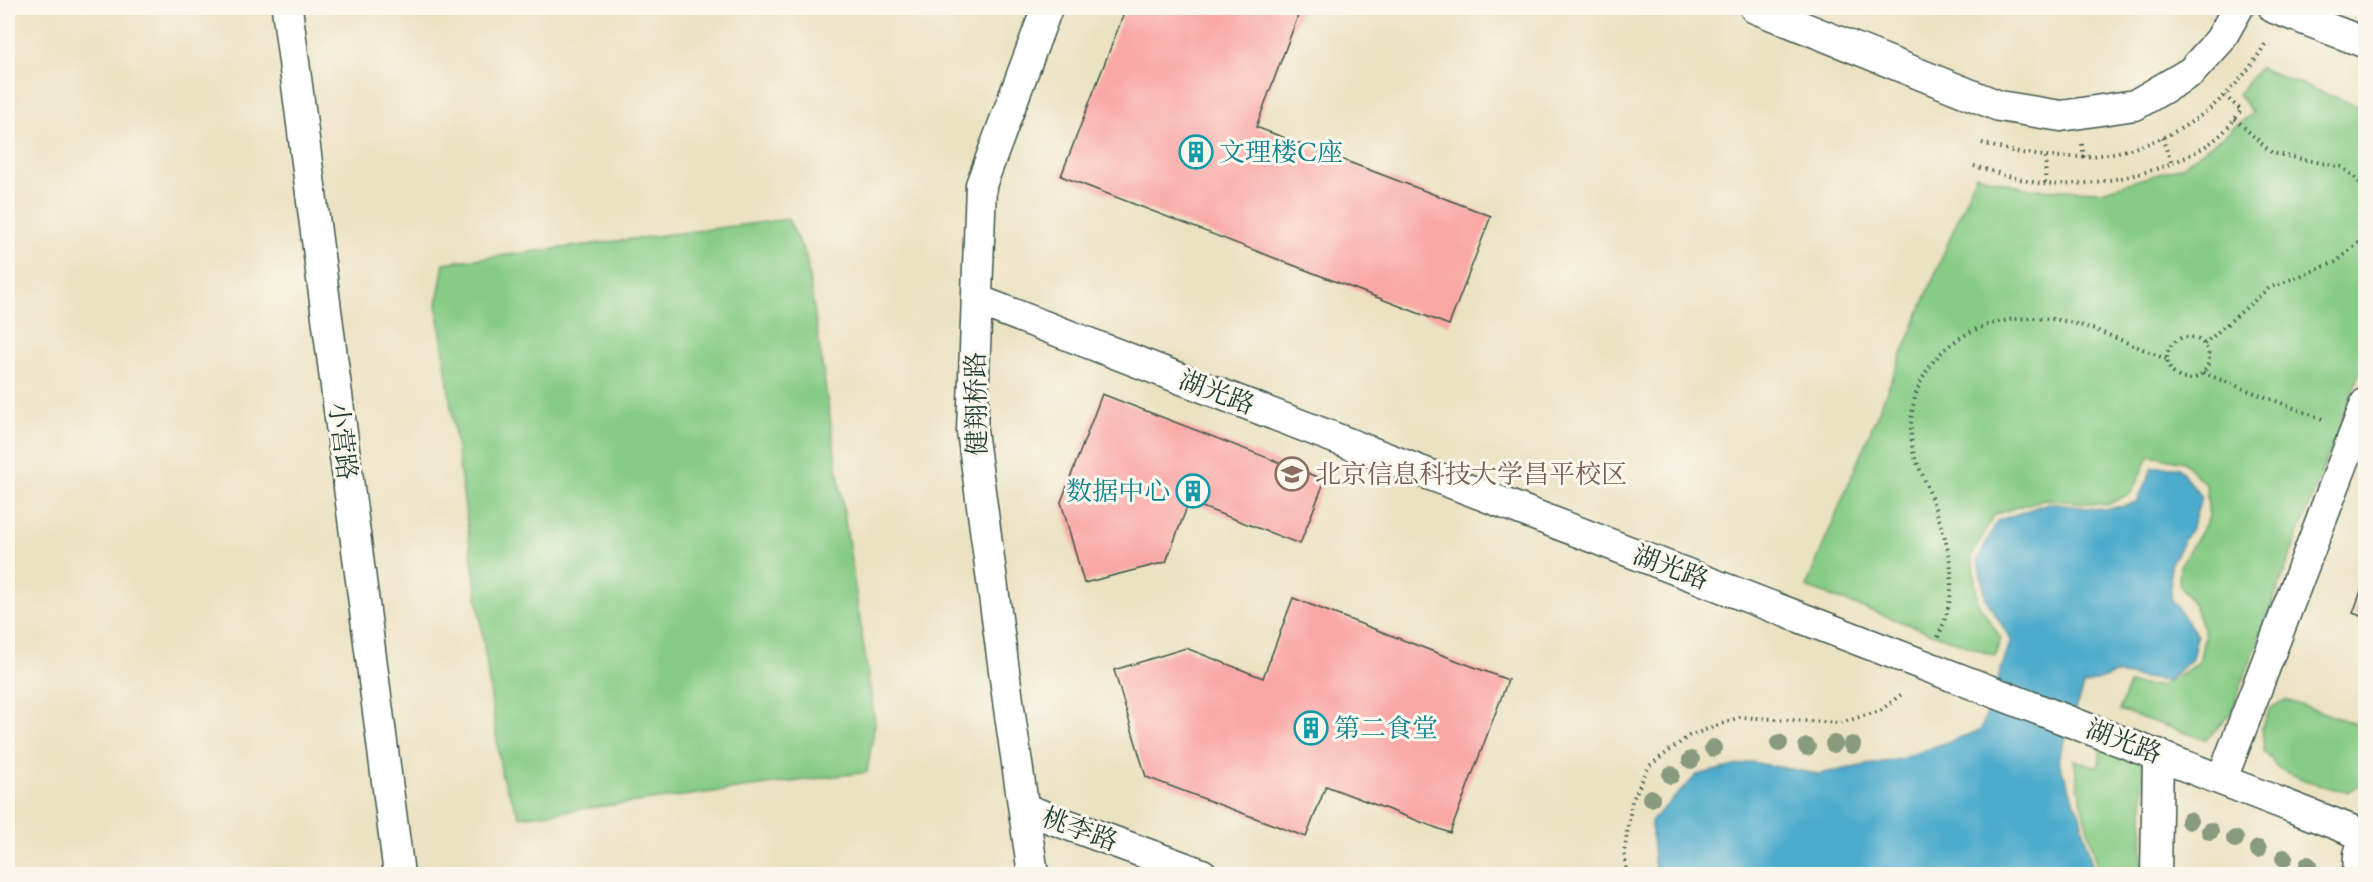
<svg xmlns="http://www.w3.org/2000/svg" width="2373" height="882" font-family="Cardo,'Noto Serif SC',serif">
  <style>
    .green { fill: #87cc86; stroke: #53845d; stroke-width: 1.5 }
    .water { fill: #4dabcc; stroke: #367480; stroke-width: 1.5 }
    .building { fill: #f9a8a6 }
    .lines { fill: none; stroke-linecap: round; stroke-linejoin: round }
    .street-casing { stroke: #3e5649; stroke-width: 33 }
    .path { stroke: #3e5649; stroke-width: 4; stroke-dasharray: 1.5 4.5; stroke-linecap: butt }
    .street { stroke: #fff; stroke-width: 30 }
    .tree { fill: #899b7f }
    .labels { text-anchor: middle; stroke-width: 6; stroke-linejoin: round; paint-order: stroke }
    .culture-label { font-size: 26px; fill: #0d838f; stroke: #fbf7ec; text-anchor: start }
    .street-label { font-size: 26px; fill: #1f3d34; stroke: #fbf7ec }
    .education-label { font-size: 26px; fill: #785e54; stroke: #fbf7ec; text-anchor: start }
  </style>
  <rect width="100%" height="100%" fill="#fbf7ec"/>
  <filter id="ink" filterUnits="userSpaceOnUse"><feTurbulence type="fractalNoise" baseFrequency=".0167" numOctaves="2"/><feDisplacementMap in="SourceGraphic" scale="12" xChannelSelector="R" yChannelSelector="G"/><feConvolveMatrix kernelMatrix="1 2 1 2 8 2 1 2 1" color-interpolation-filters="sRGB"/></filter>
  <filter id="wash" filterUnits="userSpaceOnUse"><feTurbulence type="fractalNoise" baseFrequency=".008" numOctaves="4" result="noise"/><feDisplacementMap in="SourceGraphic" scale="24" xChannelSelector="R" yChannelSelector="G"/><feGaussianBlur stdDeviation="1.35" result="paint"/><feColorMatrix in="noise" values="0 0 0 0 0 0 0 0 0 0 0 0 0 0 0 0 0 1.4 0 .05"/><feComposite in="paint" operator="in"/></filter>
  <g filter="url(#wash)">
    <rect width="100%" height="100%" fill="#ebe2c2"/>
    <!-- green -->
    <g class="green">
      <path d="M2260,68L2365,109V358L2231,713L2206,740L2119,710L2129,684L2160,686L2199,663L2205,634L2194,605L2179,584L2180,566L2209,518L2206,485L2184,462L2150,455L2131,493L2107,505L2044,499L1995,514L1972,555L1978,603L2001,638L1995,656L1806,587L1976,175L2030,189L2102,191L2181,167L2253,113L2238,94Z"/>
      <path d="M788,219L806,256L875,723L867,772L520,817L502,777L437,304L444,263Z"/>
      <path d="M2286,700L2365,727V771L2360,785L2347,792L2311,783L2278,768L2264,751L2262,727L2270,708Z"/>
      <path d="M2102,742L2144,764L2142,874H2100L2082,807L2074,760L2098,767Z"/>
    </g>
    <!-- water -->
    <path class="water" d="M2153,467H2178L2202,497L2192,526L2170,565L2171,599L2197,635L2192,659L2166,681L2115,674L2083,686L2058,759L2080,815L2094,874H1655L1651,821L1697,775L1751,762L1818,774L1900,759L1981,730L2011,640L1986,599L1978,560L1997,521L2048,503L2105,510L2137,502Z"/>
    <g id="blocks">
      <!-- building -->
      <g class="building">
        <path d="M1126,8H1301L1256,127L1491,216L1449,325L1061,176Z"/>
        <path d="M1102,394L1325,480L1300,544L1189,502L1166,562L1084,583L1061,502Z"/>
        <path d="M2365,580H2366V618L2353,613Z"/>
        <path d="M1293,598L1508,680L1450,833L1326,786L1306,837L1146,777L1114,670L1186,648L1263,678Z"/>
      </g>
    </g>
  </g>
  <g filter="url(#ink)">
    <use href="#blocks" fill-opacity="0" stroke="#3e5649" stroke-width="1.5"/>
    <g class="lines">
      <!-- street casing -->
      <g class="street-casing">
        <g id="street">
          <path d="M287,8L399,874"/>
          <path d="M1755,8L1999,106L2061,116L2135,105L2169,85L2191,72L2220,40L2238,8"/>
          <path d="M2274,8L2366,43"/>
          <path d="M977,300L2364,835"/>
          <path d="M2222,779L2366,403"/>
          <path d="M1025,809L1202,874"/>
          <path d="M1033,874L1009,708L972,431L981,185L1047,8"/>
          <path d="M2156,874L2158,754"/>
          <path d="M2358,874L2359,855L2366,831"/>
        </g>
      </g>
      <!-- path -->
      <g class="path">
        <path d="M2235,119L2272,153L2342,167L2358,180L2366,194"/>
        <path d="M2162,138L2172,164"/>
        <path d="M1982,143C2095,179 2206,146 2267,41"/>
        <path d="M2082,144L2084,158"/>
        <path d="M1974,166C1996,172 2024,182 2046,184C2098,187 2171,172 2213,141C2224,133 2234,121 2241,110L2225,96"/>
        <path d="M2045,183L2046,157"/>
        <circle cx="2188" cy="358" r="21"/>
        <path d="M2204,344L2269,288L2336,262L2364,238L2366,232"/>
        <path d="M2203,373L2325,420"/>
        <path d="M1938,637C1965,578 1946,539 1926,483C1921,471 1913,457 1912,445C1901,354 1981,305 2064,321C2095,327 2136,347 2166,359"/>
        <path d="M1627,874L1624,852L1632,801L1649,766L1689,736L1740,717L1840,723L1880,711L1903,693"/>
      </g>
      <!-- street -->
      <use href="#street" class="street"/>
    </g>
    <!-- trees -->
    <g class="tree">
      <circle cx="1779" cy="743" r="9"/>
      <circle cx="1834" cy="744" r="9"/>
      <circle cx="1852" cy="745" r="9"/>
      <circle cx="1807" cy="747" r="9"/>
      <circle cx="1713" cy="748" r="9"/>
      <circle cx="1691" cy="760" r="9"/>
      <circle cx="1671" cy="775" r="9"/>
      <circle cx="1651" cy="798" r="9"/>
      <circle cx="2189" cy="821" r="9"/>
      <circle cx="2210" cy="831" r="9"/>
      <circle cx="2235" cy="839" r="9"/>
      <circle cx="2258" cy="849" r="9"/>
      <circle cx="2284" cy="858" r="9"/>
      <circle cx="2308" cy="865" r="9"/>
    </g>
  </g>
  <!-- icons -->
  <defs>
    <g id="building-ring" transform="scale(1.725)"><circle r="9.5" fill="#fbf7ec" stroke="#0f9aa8" stroke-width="1.5"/><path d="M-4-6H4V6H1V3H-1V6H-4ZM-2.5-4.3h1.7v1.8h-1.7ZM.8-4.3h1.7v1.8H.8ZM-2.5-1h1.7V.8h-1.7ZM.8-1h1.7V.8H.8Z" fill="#0f9aa8"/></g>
    <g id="university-ring" transform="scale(1.725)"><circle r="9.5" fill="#fbf7ec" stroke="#8d6e63" stroke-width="1.5"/><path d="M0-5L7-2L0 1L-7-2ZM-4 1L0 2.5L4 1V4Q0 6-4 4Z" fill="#8d6e63"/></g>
  </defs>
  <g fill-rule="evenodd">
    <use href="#building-ring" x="1196" y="152"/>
    <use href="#university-ring" x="1292" y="474"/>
    <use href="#building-ring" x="1193" y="491"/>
    <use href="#building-ring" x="1311" y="728"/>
  </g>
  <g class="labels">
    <!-- culture labels -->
    <g class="culture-label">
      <text x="1219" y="161">文理楼C座</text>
      <text x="1170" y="500" text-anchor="end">数据中心</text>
      <text x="1334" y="737">第二食堂</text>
    </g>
    <!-- street labels -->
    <g class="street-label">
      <text transform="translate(1217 392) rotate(21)" y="9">湖光路</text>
      <text transform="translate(976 404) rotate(-91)" y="9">健翔桥路</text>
      <text transform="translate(343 441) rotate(83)" y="9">小营路</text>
      <text transform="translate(1671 567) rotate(21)" y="9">湖光路</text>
      <text transform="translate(2124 741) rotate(21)" y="9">湖光路</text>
      <text transform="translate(1080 829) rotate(20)" y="9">桃李路</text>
    </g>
    <!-- education labels -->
    <g class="education-label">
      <text x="1315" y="483">北京信息科技大学昌平校区</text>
    </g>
  </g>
  <!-- margin -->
  <rect width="2373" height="882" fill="none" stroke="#fbf7ec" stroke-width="30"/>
</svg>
